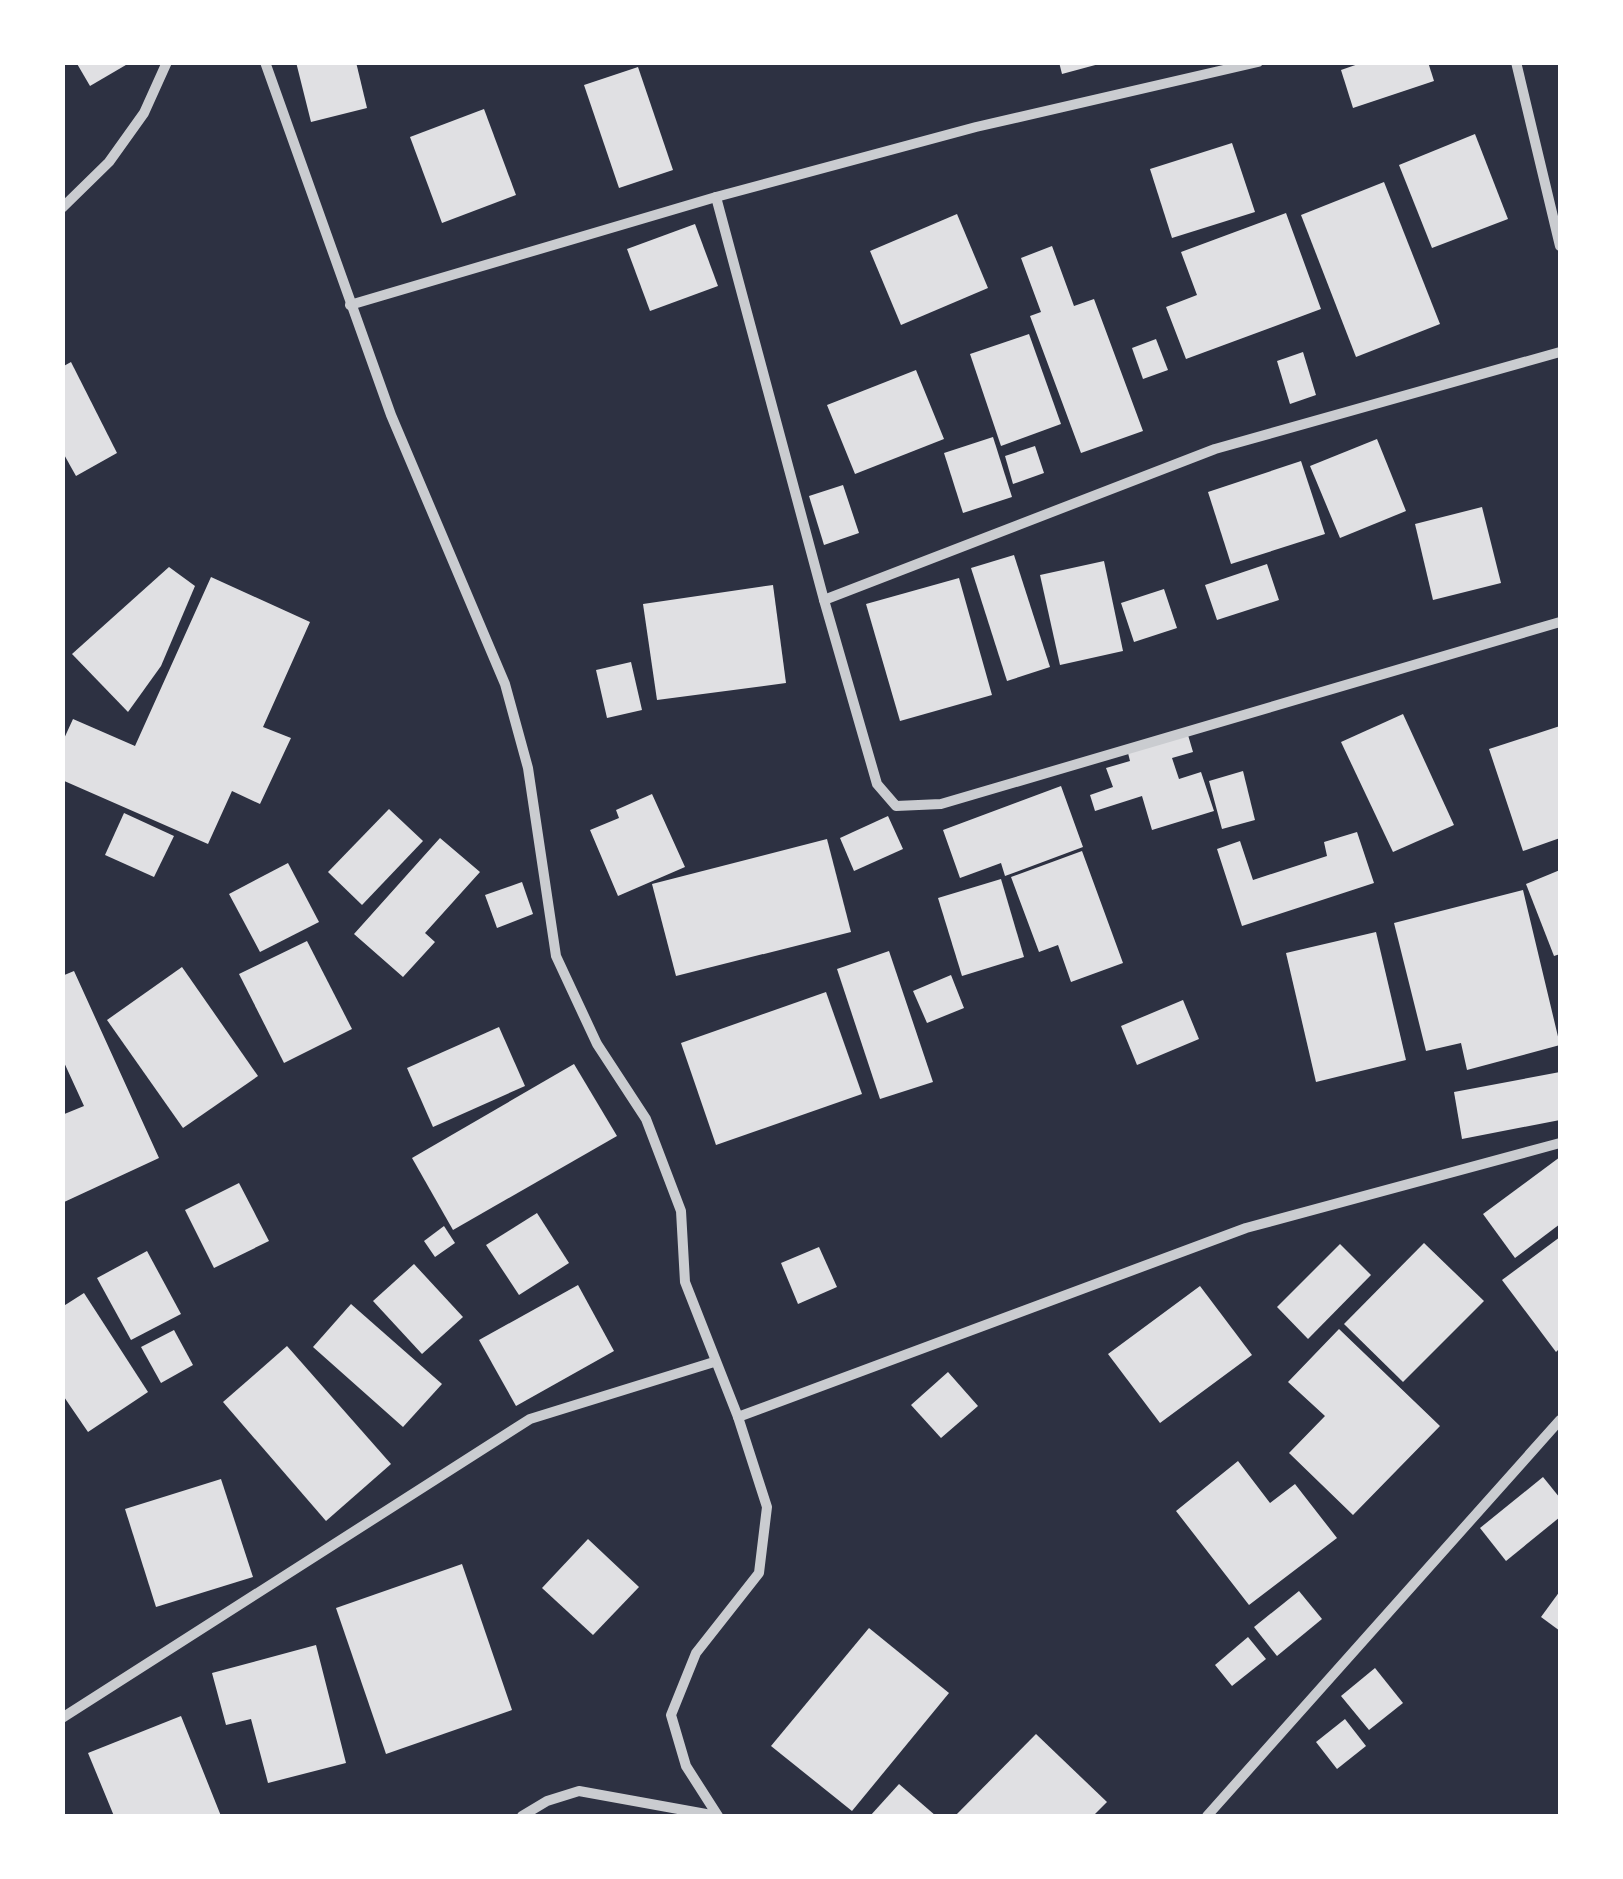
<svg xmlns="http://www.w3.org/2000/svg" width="1623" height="1879" font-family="Jost,sans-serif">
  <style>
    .building { fill: #e0e0e3 }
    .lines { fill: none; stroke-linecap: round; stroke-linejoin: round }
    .minor { stroke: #caccd0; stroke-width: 10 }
  </style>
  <rect width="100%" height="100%" fill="#2d3142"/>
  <!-- building -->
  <g class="building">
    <path d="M76,62H131L90,86Z"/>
    <path d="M296,62H356L367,108L311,122Z"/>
    <path d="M1059,62H1099V64L1062,74Z"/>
    <path d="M1364,62H1428L1434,81L1353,108L1341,70Z"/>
    <path d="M638,67L673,170L619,188L584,85Z"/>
    <path d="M484,109L516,195L442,223L410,137Z"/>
    <path d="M1475,134L1508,219L1432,248L1399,165Z"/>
    <path d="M1232,143L1255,212L1172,238L1150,169Z"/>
    <path d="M1384,182L1440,324L1356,357L1301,215Z"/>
    <path d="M1286,213L1321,309L1186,359L1166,307L1197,295L1181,252Z"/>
    <path d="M957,214L988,288L901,325L870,251Z"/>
    <path d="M695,224L718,286L650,311L627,249Z"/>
    <path d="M1052,246L1074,306L1094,299L1143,431L1081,453L1030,316L1041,312L1021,258Z"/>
    <path d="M1029,334L1061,424L1001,446L970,354Z"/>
    <path d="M1156,339L1168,370L1143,379L1132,348Z"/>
    <path d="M1303,352L1316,395L1290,404L1277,361Z"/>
    <path d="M71,362L117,453L76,476L62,451V367Z"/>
    <path d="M916,370L944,439L855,474L827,405Z"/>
    <path d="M993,437L1012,497L963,513L944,453Z"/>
    <path d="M1377,439L1406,511L1340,538L1310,466Z"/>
    <path d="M1035,446L1044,473L1013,484L1005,456Z"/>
    <path d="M1301,461L1325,534L1231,564L1208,492Z"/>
    <path d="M843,485L859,533L824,545L809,496Z"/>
    <path d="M1482,507L1501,583L1433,600L1415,524Z"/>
    <path d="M1014,555L1050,667L1007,681L971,568Z"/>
    <path d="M1104,561L1123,651L1060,665L1040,575Z"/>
    <path d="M1267,564L1279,600L1217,620L1205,585Z"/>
    <path d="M169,567L195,586L161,666L128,712L72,654Z"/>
    <path d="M211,577L310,622L263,727L291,738L260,804L232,791L208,844L62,780V743L73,719L135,746Z"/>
    <path d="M959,578L992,695L900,721L866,604Z"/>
    <path d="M773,585L786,683L657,700L643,604Z"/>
    <path d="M1164,589L1177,628L1134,642L1121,603Z"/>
    <path d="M631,662L642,710L607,718L596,670Z"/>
    <path d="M1403,714L1454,825L1393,852L1341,742Z"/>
    <path d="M1560,726V838L1523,851L1489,749Z"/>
    <path d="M1188,735L1193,752L1172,758L1179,779L1201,772L1214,811L1152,830L1142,796L1095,811L1090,795L1113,787L1106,768L1130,761L1128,753Z"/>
    <path d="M1243,771L1255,820L1222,829L1209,781Z"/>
    <path d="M1061,786L1083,847L1005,876L1001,863L960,878L943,830Z"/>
    <path d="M652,794L685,867L618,896L590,830L619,818L616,810Z"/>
    <path d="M389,809L423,841L362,905L328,872Z"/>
    <path d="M124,813L174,836L154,877L105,855Z"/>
    <path d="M888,816L903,849L854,871L840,838Z"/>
    <path d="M1357,832L1374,883L1242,926L1217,849L1240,841L1253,880L1327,856L1324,842Z"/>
    <path d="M440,838L480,872L425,933L435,942L403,977L354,934Z"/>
    <path d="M827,839L851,932L676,976L652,884Z"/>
    <path d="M1082,851L1123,963L1071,982L1058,945L1039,952L1011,877Z"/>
    <path d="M288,863L319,922L260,952L229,894Z"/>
    <path d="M1560,870V954L1554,956L1526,884Z"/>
    <path d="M1001,879L1024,957L962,976L938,898Z"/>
    <path d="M522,882L533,914L497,928L485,895Z"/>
    <path d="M1523,890L1560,1045L1467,1070L1461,1043L1426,1051L1394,923Z"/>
    <path d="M1376,932L1406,1060L1316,1082L1286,953Z"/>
    <path d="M307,941L352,1029L284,1063L239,974Z"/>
    <path d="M889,951L933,1082L880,1099L837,969Z"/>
    <path d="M182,967L258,1076L183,1128L107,1020Z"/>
    <path d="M74,971L159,1158L62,1203V1115L84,1106L62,1058V976Z"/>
    <path d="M951,975L964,1008L927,1023L913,991Z"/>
    <path d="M826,992L862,1094L716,1145L681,1043Z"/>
    <path d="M1183,1000L1199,1039L1137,1065L1121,1026Z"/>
    <path d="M499,1027L525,1086L433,1127L407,1068Z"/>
    <path d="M574,1064L617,1136L453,1230L412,1158Z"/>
    <path d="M1560,1072V1120L1462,1139L1454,1092Z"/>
    <path d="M1560,1157V1224L1515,1258L1483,1214Z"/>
    <path d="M239,1183L269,1241L214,1268L185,1210Z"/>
    <path d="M537,1213L569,1263L519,1295L486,1245Z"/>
    <path d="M444,1226L455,1243L435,1257L424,1241Z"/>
    <path d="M1560,1237V1348L1556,1352L1502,1280Z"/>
    <path d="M1424,1243L1484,1301L1403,1382L1344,1324Z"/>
    <path d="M1340,1244L1371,1275L1308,1339L1277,1307Z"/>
    <path d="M819,1247L837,1287L798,1304L781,1263Z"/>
    <path d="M147,1251L181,1314L131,1340L97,1278Z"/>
    <path d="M414,1264L463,1317L422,1354L373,1301Z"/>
    <path d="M578,1285L614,1351L516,1406L479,1340Z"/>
    <path d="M1200,1286L1252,1355L1160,1423L1108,1354Z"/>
    <path d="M84,1293L148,1392L88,1432L62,1394V1307Z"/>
    <path d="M351,1304L442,1384L403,1427L313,1347Z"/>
    <path d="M1339,1329L1440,1426L1353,1515L1289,1453L1325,1416L1288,1382Z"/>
    <path d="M174,1330L193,1365L161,1383L141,1347Z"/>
    <path d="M287,1346L391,1464L326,1521L223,1402Z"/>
    <path d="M948,1372L978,1406L941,1438L911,1405Z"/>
    <path d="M1238,1461L1270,1503L1295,1484L1337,1538L1249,1605L1176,1511Z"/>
    <path d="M1543,1477L1560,1498V1517L1506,1561L1480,1528Z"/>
    <path d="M221,1479L253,1577L156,1607L125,1509Z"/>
    <path d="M588,1539L639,1587L593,1635L542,1588Z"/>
    <path d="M462,1564L512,1710L386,1754L336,1608Z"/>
    <path d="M1299,1591L1322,1619L1277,1656L1254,1627Z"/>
    <path d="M1560,1591V1631L1541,1617Z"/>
    <path d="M869,1628L949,1693L852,1811L771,1746Z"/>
    <path d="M1248,1637L1266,1659L1232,1686L1215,1665Z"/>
    <path d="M316,1645L346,1763L268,1783L251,1719L226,1725L212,1673Z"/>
    <path d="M1375,1668L1403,1703L1369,1730L1341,1696Z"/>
    <path d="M181,1716L221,1816H114L88,1753Z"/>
    <path d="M1345,1719L1366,1746L1337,1769L1316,1742Z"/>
    <path d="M1036,1734L1107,1802L1093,1816H955Z"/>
    <path d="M899,1784L936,1816H870Z"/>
  </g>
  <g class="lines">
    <!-- minor -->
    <g class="minor">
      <path d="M265,62L391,415L505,684L528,768L556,956L597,1044L646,1119L681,1211L685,1282L738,1417L767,1507L759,1573L696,1653L671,1715L686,1766L718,1816"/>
      <path d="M1516,62L1560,246"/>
      <path d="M716,197L824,600L877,784L896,806L941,804L1560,622"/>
      <path d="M62,208L109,162L144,113L167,62"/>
      <path d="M350,305L716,197L976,127L1258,62"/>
      <path d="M824,600L1215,449L1560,352"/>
      <path d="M738,1417L1246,1228L1560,1143"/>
      <path d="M62,1718L530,1419L714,1362"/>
      <path d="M522,1816L547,1801L579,1791L717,1816"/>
      <path d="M1207,1816L1560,1420"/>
    </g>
  </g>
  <!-- border -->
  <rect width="1623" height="1879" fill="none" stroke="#ffffff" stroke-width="130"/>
</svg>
